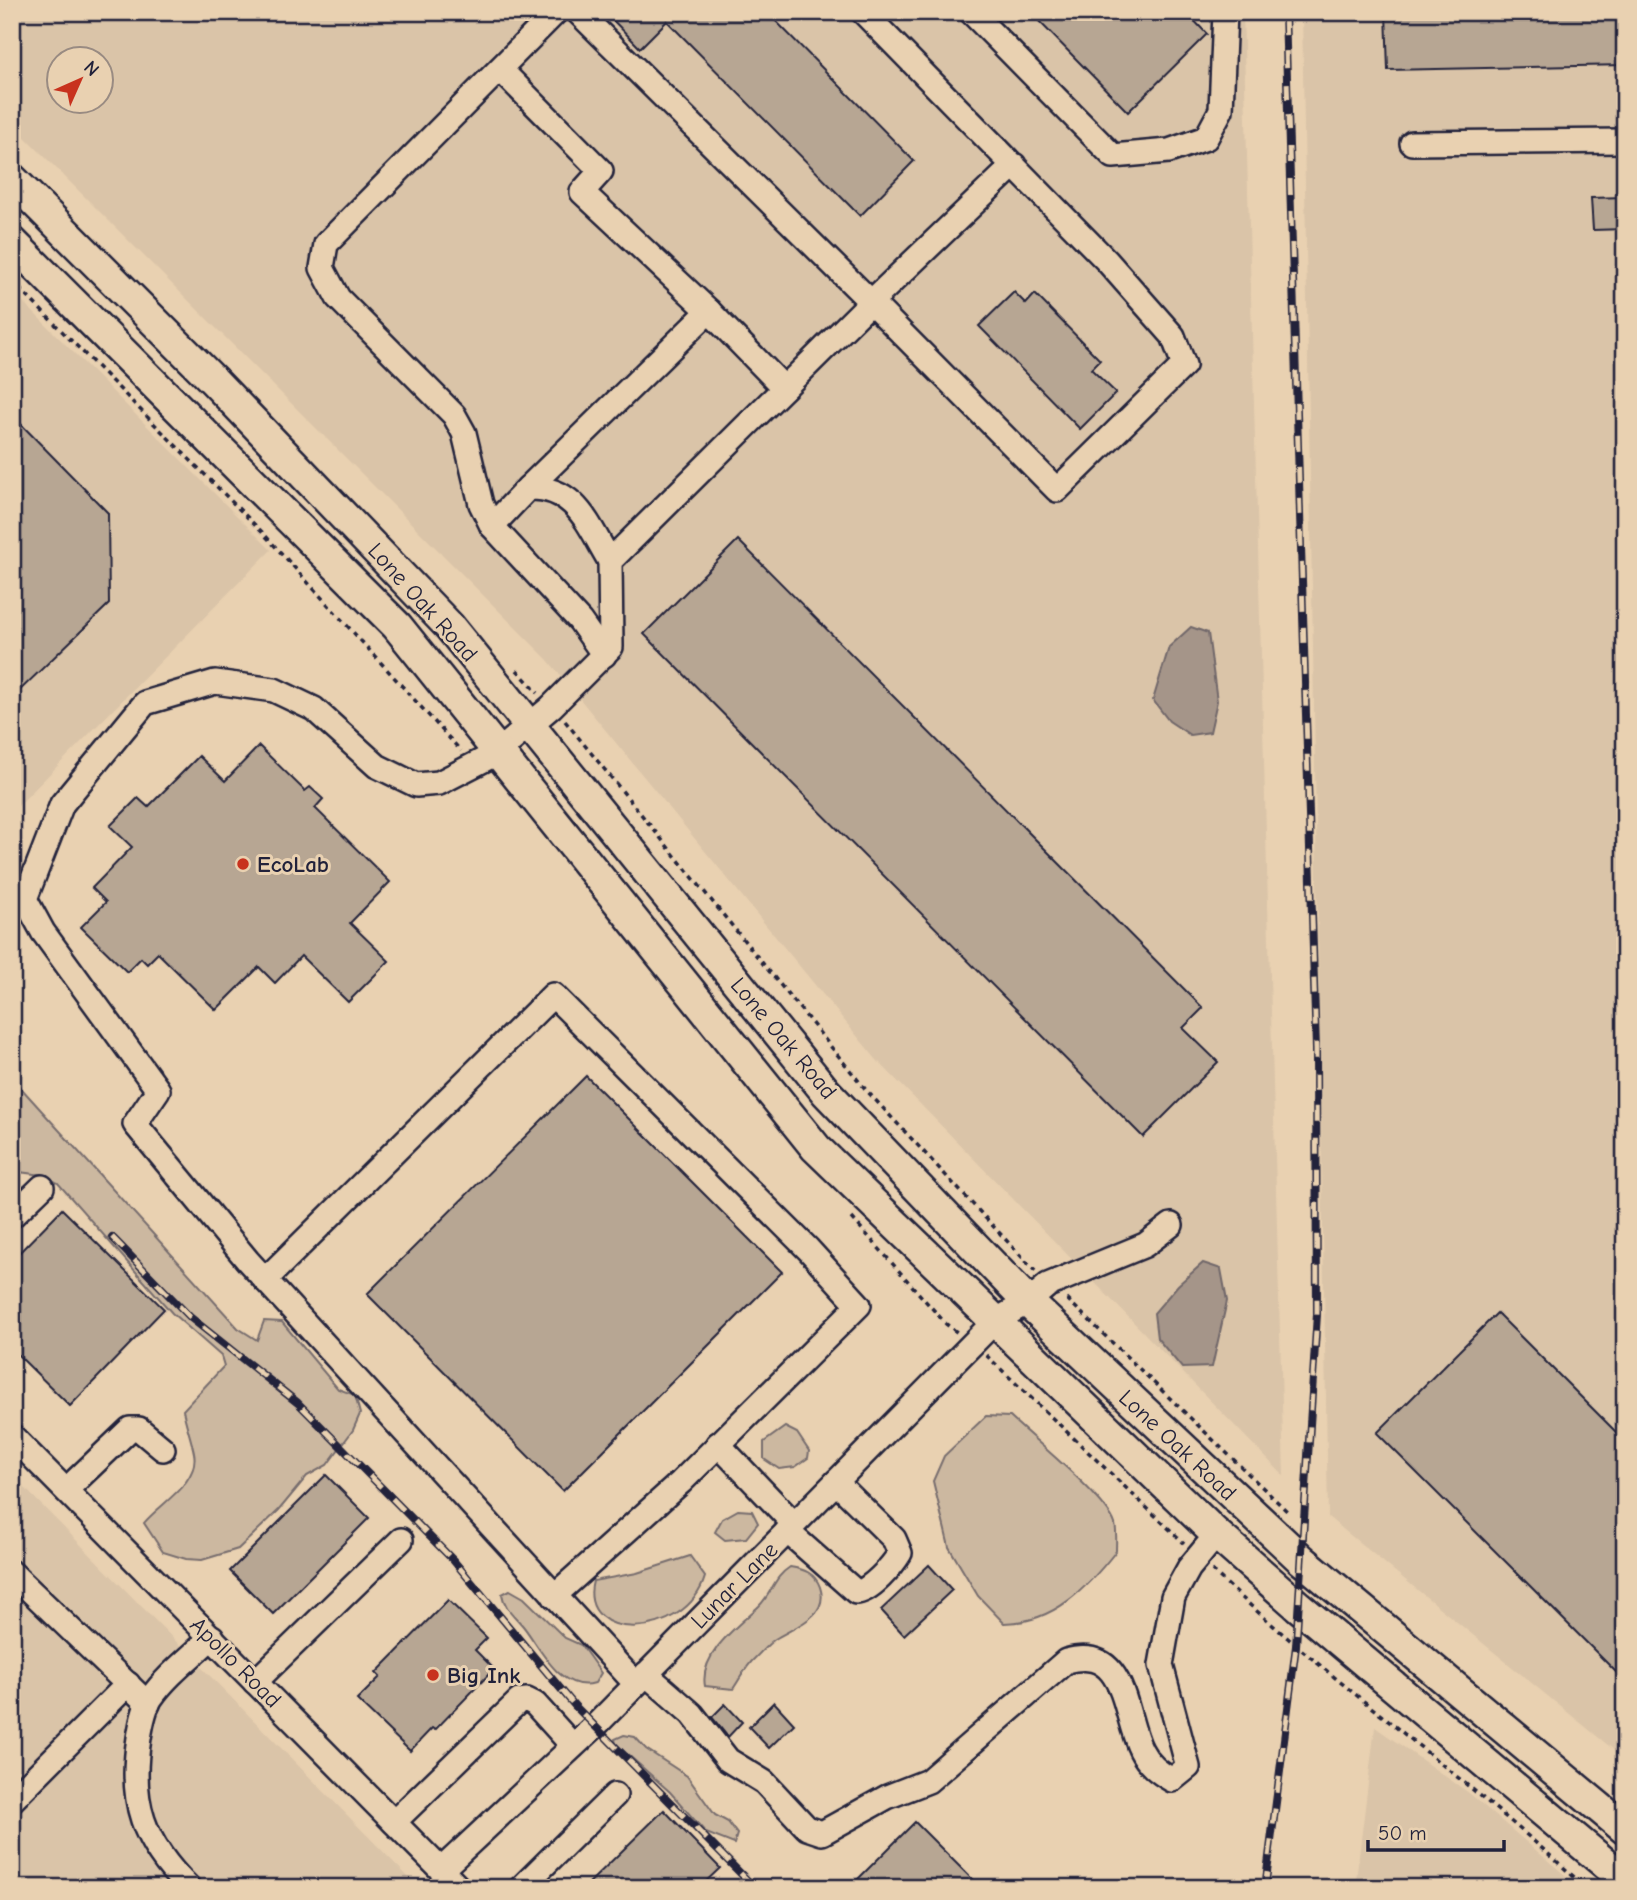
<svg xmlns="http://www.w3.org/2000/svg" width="1637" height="1900" font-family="'Comic Neue',sans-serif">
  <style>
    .built { fill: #dac4a8; fill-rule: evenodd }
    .green { fill: #ccb8a0; stroke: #776d6e; stroke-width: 2 }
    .water { fill: #a59589; stroke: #71676a; stroke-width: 2 }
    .building { fill: #b7a693; stroke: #22223b; stroke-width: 2 }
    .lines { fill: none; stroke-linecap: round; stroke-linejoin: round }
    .minor-casing { stroke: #22223b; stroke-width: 28 }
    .major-casing { stroke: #22223b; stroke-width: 35 }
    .path { stroke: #22223b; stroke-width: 3.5; stroke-dasharray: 5 5; stroke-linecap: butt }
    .minor { stroke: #e9d1b1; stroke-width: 23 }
    .major { stroke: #e9d1b1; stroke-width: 30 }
    .rail-casing { stroke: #22223b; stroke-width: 8 }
    .rail { stroke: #e9d1b1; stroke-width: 5; stroke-dasharray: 16; stroke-linecap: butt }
    .poi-dot { fill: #c8321e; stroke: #e9d1b1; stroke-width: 2.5 }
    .labels { text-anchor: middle; stroke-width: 6; stroke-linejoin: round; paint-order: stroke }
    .street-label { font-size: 23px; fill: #22223b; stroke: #e9d1b1 }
    .poi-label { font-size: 23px; font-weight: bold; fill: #22223b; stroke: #e9d1b1; text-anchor: start }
  </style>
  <rect width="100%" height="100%" fill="#e9d1b1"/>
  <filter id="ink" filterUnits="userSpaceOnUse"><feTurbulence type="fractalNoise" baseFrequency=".0143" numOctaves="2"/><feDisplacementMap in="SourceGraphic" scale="14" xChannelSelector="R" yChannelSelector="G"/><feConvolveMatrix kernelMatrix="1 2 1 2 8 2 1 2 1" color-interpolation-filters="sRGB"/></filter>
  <g filter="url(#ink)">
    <!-- built -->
    <g class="built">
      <path d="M12,12H1243L1284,1476L876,1059L547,659L12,124ZM60,60H102V102H60Z"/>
      <path d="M1302,12H1625V1759L1328,1517Z"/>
      <path d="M12,291L271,550L12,812Z"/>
      <path d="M12,1475L419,1888H12Z"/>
      <path d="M1375,1727L1469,1793L1580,1888H1355Z"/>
    </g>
    <!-- green -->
    <g class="green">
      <path d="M12,1078L238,1328L257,1340L264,1321L282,1322L338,1389L355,1395L360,1414L353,1430L327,1465L307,1476L279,1510L238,1549L202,1560L186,1559L163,1552L144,1523C159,1504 200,1483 194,1453C191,1438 186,1425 183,1410L224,1366L221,1356L172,1313L58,1183L42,1175L12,1171Z"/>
      <path d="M986,1416L1010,1417C1033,1439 1107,1498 1115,1524C1117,1532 1116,1543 1116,1551C1087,1588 1054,1623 1004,1623L978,1596L949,1547L933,1481L944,1456Z"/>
      <path d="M785,1427L797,1433L809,1451L808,1458L795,1467L779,1469L764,1459V1442Z"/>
      <path d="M738,1510L752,1511L758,1523L746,1538L725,1540L715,1532L722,1519Z"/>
      <path d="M690,1556L705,1577C686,1641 577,1644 593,1581L637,1573Z"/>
      <path d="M790,1567C804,1569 815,1573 820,1587C830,1616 794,1627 775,1639C768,1644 761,1652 755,1658C746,1666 740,1679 733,1689L705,1686C699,1654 739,1625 759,1606C772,1593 774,1577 790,1567Z"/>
      <path d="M510,1590L524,1598L565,1638L581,1645L601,1673L595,1683C560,1694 540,1647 523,1626C514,1615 504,1608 502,1594Z"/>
      <path d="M624,1735L635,1737L646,1749L687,1776L715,1815L728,1822L737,1834L734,1844L706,1833L670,1792L616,1744L615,1739Z"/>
    </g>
    <!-- water -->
    <g class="water">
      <path d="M1191,627L1208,633L1217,701L1210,732L1190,735L1169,721L1153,700L1169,647Z"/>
      <path d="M1203,1263L1221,1269L1227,1301L1212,1367L1182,1368L1157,1338L1154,1313L1178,1285Z"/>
    </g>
    <!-- building -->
    <g class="building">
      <path d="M605,12H767L914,161L860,216L667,21L640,48Z"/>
      <path d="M1030,12H1186L1207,34L1128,112Z"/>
      <path d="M1386,12H1625V65L1388,70Z"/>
      <path d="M1624,197L1625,229L1593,230L1591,198Z"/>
      <path d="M1014,292L1026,304L1035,294L1100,360L1091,369L1116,393L1080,429L979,326Z"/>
      <path d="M12,415L108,513L109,604L12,698Z"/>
      <path d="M738,540L1203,1008L1183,1028L1218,1062L1143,1137L644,634Z"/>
      <path d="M259,746L305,791L310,787L323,799L315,808L390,882L350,923L389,961L348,1002L301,956L275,983L259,967L216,1010L158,953L147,964L141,958L127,972L81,927L106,902L92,888L132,847L110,826L138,798L148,807L199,756L225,781Z"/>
      <path d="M586,1076L782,1272L563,1491L367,1294Z"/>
      <path d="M62,1209L164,1309L70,1406L12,1349V1260Z"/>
      <path d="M1497,1313L1625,1441V1681L1377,1433Z"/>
      <path d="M326,1475L369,1518L273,1614L230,1571Z"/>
      <path d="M929,1565L952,1590L904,1635L881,1610Z"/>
      <path d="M448,1600L487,1638L475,1650L494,1669L435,1730L432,1728L410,1751L357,1700L380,1677L376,1673Z"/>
      <path d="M774,1702L794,1724L769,1748L749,1727Z"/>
      <path d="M725,1704L742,1722L728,1737L712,1717Z"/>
      <path d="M664,1810L720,1868L699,1888H584Z"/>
      <path d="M915,1822L981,1888H849Z"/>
    </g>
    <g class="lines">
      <!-- minor casing -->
      <g class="minor-casing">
        <g id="minor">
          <path d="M556,12L326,244L322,268L338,298L454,415L464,433L481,504L492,526L580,621L604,655"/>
          <path d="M578,12L871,302L610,561L611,647L551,707L497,753L439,783L416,785L377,766L314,709L274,690L215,682L145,703L62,804L25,899L43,932L158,1090L135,1124L248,1261L636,1684"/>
          <path d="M863,12L1107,261L1173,336L1184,365L1057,490L871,302L1014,165"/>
          <path d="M971,12L1113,156L1169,151L1206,138L1221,110L1225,12"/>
          <path d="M500,69L601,171L582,192L709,311"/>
          <path d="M1412,143L1625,141"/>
          <path d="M528,488L709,311L784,388"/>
          <path d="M492,526L528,488C576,486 588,525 610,561"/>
          <path d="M12,1216L42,1187"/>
          <path d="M265,1280L553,995L808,1249L859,1305L681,1482L554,1596"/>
          <path d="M12,1436L459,1888"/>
          <path d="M718,1444L794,1524"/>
          <path d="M66,1490L130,1429H139L163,1449"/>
          <path d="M787,1531L856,1592C870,1592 893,1565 900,1553L894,1539L836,1482"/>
          <path d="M12,1573L148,1704"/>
          <path d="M646,1674L692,1714L728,1760L764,1782L807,1828L822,1833L887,1797L928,1781L1066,1661C1127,1644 1123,1715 1141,1750C1148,1764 1158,1772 1172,1780L1188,1767L1161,1665L1173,1597L1189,1568L1217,1534"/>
          <path d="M255,1682L401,1540"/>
          <path d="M12,1800L128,1684"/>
          <path d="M394,1822L519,1701L527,1700L535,1704L573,1746"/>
          <path d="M441,1870L595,1726L995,1321L1028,1302L1048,1285L1145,1245L1171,1225"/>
          <path d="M189,1888C143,1843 129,1802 139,1738C141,1726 144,1708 151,1698C166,1676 192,1656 212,1637"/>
          <path d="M521,1888L615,1795"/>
        </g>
      </g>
      <!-- major casing -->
      <g class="major-casing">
        <g id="major">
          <path d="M12,179L214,381L449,626L826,1092L1028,1302L1302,1560L1625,1829"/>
          <path d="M12,242L397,626L816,1148L1213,1531L1298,1606L1625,1880"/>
        </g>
      </g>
      <!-- path -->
      <g class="path">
        <path d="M12,147L21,156"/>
        <path d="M12,281L263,533L461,751"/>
        <path d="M517,670L538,693"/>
        <path d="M565,721L867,1091L1035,1271"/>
        <path d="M852,1218L946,1324L958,1333"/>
        <path d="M1067,1299L1288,1512"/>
        <path d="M986,1355L1184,1543"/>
        <path d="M1212,1570C1331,1683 1466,1776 1586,1888"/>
      </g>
      <!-- minor -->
      <use href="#minor" class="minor"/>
      <!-- major -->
      <use href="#major" class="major"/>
      <!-- rail casing -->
      <g class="rail-casing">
        <g id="rail">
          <path d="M112,1237L191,1318L298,1403L453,1560L575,1706L755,1888"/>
          <path d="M1265,1888L1296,1646L1317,1314L1316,1049L1285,12"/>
        </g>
      </g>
      <!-- rail -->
      <use href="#rail" class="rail"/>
    </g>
  </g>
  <!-- markers -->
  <g class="poi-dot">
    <circle cx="243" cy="864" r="7"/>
    <circle cx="433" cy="1675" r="7"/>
  </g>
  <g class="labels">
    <!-- street labels -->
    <g class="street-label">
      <text transform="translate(423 602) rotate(48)" y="8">Lone Oak Road</text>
      <text transform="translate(784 1038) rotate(50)" y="8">Lone Oak Road</text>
      <text transform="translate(1178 1445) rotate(43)" y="8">Lone Oak Road</text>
      <text transform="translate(734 1585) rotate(-45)" y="8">Lunar Lane</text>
      <text transform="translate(236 1662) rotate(45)" y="8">Apollo Road</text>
    </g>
    <!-- poi labels -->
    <g class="poi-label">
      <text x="257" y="872">EcoLab</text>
      <text x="447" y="1683">Big Ink</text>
    </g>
  </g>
  <!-- margin -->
  <rect width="1637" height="1900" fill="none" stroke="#e9d1b1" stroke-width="42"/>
  <rect x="21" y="21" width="1595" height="1858" fill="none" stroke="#22223b" stroke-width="2.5" filter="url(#ink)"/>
  <!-- north arrow -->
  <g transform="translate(80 80) rotate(45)"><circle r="33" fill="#e9d1b1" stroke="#998b82" stroke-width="2"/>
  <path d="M0-5L12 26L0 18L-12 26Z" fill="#c8321e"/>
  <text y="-10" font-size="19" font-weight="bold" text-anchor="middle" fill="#22223b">N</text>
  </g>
  <!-- scale -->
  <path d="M1368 1840v10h136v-10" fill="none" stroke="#22223b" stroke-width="3.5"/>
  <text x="1378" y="1840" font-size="21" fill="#22223b" stroke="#e9d1b1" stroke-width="5" paint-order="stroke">50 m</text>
</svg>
